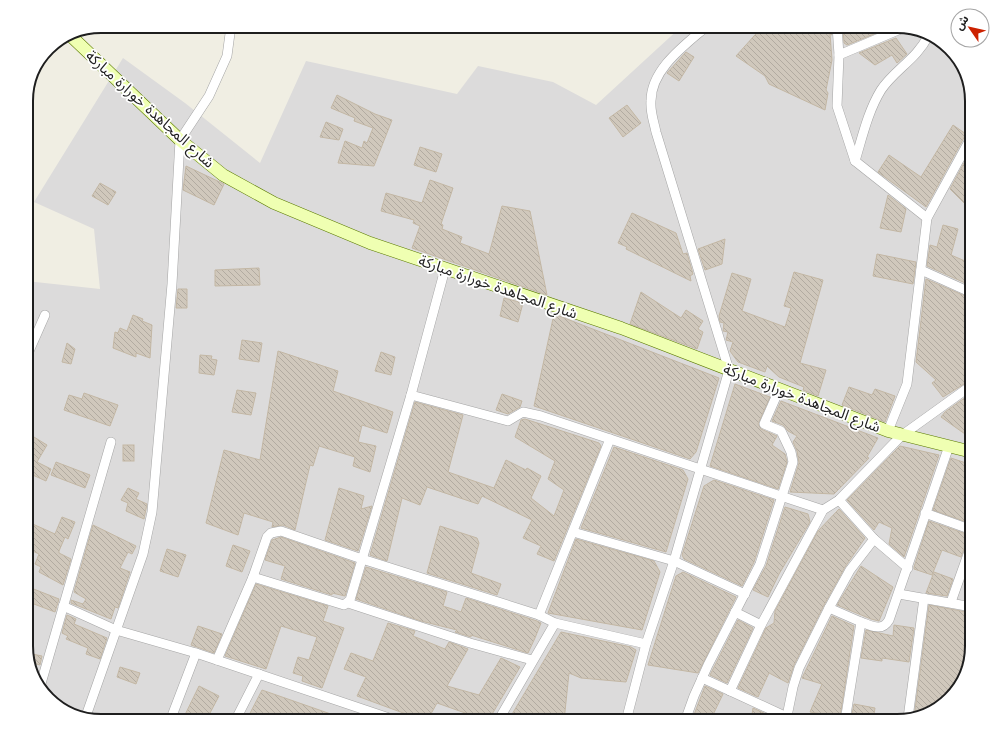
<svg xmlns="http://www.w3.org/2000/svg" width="998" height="747" font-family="Jost,'Noto Sans Arabic',sans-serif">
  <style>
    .residential { fill: #dcdbdb }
    .building { fill: url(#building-back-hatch); stroke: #c3b7a4 }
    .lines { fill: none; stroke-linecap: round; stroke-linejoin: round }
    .street-casing { stroke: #a5a5a5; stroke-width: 10 }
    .secondary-casing { stroke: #5a7a00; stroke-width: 13 }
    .street { stroke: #fff; stroke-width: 9 }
    .secondary { stroke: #efffb2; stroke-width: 12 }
    .labels { text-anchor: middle; stroke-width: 3.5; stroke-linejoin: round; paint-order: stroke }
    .street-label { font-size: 15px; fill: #1e1e1e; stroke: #fff }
    .rim { fill: none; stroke: #1e1e1e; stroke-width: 2 }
  </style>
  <defs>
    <pattern id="building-back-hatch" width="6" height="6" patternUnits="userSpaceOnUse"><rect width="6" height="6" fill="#d0c8bc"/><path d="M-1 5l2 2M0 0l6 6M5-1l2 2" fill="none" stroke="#b2aba1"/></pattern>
  </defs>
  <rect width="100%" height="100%" fill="#f0eee3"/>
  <!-- residential -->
  <path class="residential" d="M682,26H897L943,42L964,68L972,101V646L956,692L930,713L897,721H101L55,705L34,679L26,651V281L100,289L94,229L34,202L123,58L185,103L260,163L306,61L457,94L478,66L553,82L596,105Z"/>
  <!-- building -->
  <g class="building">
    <path d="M763,26H829L830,34L831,33L832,35L830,34L832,60L826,90L828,93L825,110L769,84L765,76L736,56Z"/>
    <path d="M846,26H888L889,28L847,45L844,43L843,28Z"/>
    <path d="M896,38L907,54L897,63L892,55L875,65L859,53Z"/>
    <path d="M686,52L694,57L679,81L667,73Z"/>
    <path d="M337,95L375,114L392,120L374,166L338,163L345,141L362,148L364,141L367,143L373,128L354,121L355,118L331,108Z"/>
    <path d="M627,105L641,123L623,137L609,118Z"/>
    <path d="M326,122L343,129L339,140L320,137Z"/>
    <path d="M953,125L966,134L926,207L878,172L889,155L921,177Z"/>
    <path d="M420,147L442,154L436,172L414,165Z"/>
    <path d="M972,148V197L966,205L950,189Z"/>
    <path d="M186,166L224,184L214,205L183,190Z"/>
    <path d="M430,180L453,188L441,224L443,225L442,229L462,237L460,243L489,254L502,206L530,211L547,295L412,248L420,226L413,223L414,220L381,211L386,193L422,203Z"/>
    <path d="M100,183L116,192L108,205L92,196Z"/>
    <path d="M888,195L906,209L901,232L880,228Z"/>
    <path d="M632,213L676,233L683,254L687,253L693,274L690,276L691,281L626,249L627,247L618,243Z"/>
    <path d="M943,225L958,229L951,255L972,264V286L927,266L930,245L937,247Z"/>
    <path d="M725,239L722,264L705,270L698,249Z"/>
    <path d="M877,254L916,262L913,284L873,276Z"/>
    <path d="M259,268L260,285L215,286V270Z"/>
    <path d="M794,272L823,280L800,363L826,370L818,396L803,390L804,387L779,377L767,366L765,372L738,362L730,351L733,342L726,340L728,332L723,331L724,323L720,322L719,316L732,273L751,279L742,311L785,327L791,308L784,306Z"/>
    <path d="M926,279L972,299V379L943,397L932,383L936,380L916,362Z"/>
    <path d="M178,289H187V308H176Z"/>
    <path d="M641,292L681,318L686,310L703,321L698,329L703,332L697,349L630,324Z"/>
    <path d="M504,298L523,303L518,322L500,316Z"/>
    <path d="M554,314L719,378L696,452L690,459L534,406Z"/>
    <path d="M133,315L143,319L142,321L152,325L150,358L136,353V357L113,348L115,332L118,333L120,328L127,331Z"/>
    <path d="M242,340L262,343L259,362L239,359Z"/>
    <path d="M67,343L75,349L71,364L62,362Z"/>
    <path d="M278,351L338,371L333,391L393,412L387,433L362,425L358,442L376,446L370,472L353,466L355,457L319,446L313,466L310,465L295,530L283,525L272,527L273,522L244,513L238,535L206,523L224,450L260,460Z"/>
    <path d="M381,352L395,357L391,375L375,371Z"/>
    <path d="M200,355L212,356L211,359L217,360L214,375L199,373Z"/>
    <path d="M735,384L770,397L758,424L761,429L777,436L772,445L785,454L787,462L778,489L710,466Z"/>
    <path d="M849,387L872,395L875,389L895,396L885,422L842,405Z"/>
    <path d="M237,390L256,393L251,415L232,412Z"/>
    <path d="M84,393L118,405L110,426L64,410L69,395L82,399Z"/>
    <path d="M502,394L522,401L520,407L508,414L496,410Z"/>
    <path d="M970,394L972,396V439L941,417L945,412Z"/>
    <path d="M781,401L878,438L867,457L869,458L834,494L790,492L799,463L797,451L793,442L797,436L788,431L783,425L772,421Z"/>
    <path d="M415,402L463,415L448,472L494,488L506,460L526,470L527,468L541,476L531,498L554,516L564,490L548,479L555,461L515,437L521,420L525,419L599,443L601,446L554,561L537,554L541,546L523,538L532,520L482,496L478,504L427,487L420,505L402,498L387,561L370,555Z"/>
    <path d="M29,434L47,445L37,462L51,469L46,481L26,472V439Z"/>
    <rect x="123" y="445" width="11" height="16"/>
    <path d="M900,446L939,455L904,557L889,544L892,528L879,522L874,530L847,500Z"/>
    <path d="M614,447L683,470L688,479L666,552L581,528Z"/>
    <path d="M951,458L972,465V524L933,510Z"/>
    <path d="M56,462L90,475L85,488L51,475Z"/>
    <path d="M714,480L774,500L754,562L742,586L684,559L682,555L704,486Z"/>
    <path d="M128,488L139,493L136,499L147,504L144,519L126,511L128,503L121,500Z"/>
    <path d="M339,488L364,496L361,509L372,506L358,551L325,540Z"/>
    <path d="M785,507L808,514L810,522L779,574L768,597L753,590L766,566Z"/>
    <path d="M839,509L865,538L845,567L824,605L794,665L788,683L769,673L758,697L738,688L766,628L774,623L775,611L818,531Z"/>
    <path d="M62,517L75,522L68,539L65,537L59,551V553L71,559L63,585L39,572L41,567L35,564L39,554L26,548V521L55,534Z"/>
    <path d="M929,521L972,536L967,541L961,557L942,550L932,575L914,569V567Z"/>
    <path d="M93,525L136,546L132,554L128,552L120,568L130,572L118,608L115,607L111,619L71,603V600L83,604L86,599L74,592Z"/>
    <path d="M440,526L477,538L479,543L471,573L501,584L497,595L427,573Z"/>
    <path d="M281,537L355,563L345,596L332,593V595L281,579L285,566L265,560L272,540Z"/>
    <path d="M576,539L654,561L660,572L642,630L548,613Z"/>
    <path d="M233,545L250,551L242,572L226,566Z"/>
    <path d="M167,549L186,555L178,577L160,571Z"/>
    <path d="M861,566L893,587L879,621L871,619L837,605Z"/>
    <path d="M366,567L447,592L443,606L461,612L466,598L537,621L541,623L535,638L528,653L471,635V637L455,632L457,630L421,621L356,599Z"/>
    <path d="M683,572L736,597L698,673L648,665L676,576Z"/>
    <path d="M934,572L953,579L947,596L926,593Z"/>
    <path d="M256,584L328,606L323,621L344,628L322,688L302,681L303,676L293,673L298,657L309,660L317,637L281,626L266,669L225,656Z"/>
    <path d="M26,586L59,599L55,612L26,601Z"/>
    <path d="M929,605L972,613V629L968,658L956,692L930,713L914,717Z"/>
    <path d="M67,615L76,619L74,624L107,638L100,659L86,654L88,648L66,639L68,636L62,633Z"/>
    <path d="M832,616L854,626L840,717L810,712L822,684L802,678Z"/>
    <path d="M738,620L753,628L727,683L710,675Z"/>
    <path d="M388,623L415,631L413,636L445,649L449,642L468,649L447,686L479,695L501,658L520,667L488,721H464L468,714L437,703L427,721H425L357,696L366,677L344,669L351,653L373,661Z"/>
    <path d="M894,625L914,628L909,662L882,658V661L861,658L866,630L893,636Z"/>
    <path d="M198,626L222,634L214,653L191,645Z"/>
    <path d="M561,632L631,647L636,650L626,682L581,678L569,673L564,721H508Z"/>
    <path d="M27,653L42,656L40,665L29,662Z"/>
    <path d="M120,667L140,673L136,684L117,677Z"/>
    <path d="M199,686L219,696L210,713L227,721H182Z"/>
    <path d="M705,686L723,694L710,721H703L704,718L692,720Z"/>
    <path d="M262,690L348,720V721H246Z"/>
    <path d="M854,704L875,708L873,721L851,719Z"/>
    <path d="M753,708L766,714L780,721H751Z"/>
  </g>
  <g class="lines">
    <!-- street casing -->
    <g class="street-casing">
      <g id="street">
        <path d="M837,26L839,55L837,106L855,161L927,218"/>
        <path d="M839,55L903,28"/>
        <path d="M855,161C862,138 868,111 881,90C894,70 917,59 928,36"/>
        <path d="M445,269L411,395L508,421L523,412L541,416L823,510"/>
        <path d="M921,270L972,293"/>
        <path d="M26,358L45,315"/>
        <path d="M888,431L907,384L927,218L972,136"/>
        <path d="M839,500L874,539L908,568"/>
        <path d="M925,513L972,530"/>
        <path d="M573,532L674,561L745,594"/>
        <path d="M253,577L267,537L271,533L281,531L362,559L539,615L555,623L646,644"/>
        <path d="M899,594L972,607"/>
        <path d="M951,602L972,543"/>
        <path d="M348,603L470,643L532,660"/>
        <path d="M63,606L116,630L196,653L398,721"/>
        <path d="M735,612L761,625"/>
        <path d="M539,615L610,439"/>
        <path d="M861,622L829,608L850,570L874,539"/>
        <path d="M217,660L253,577L344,605L350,600L411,395"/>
        <path d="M702,678L787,717"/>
        <path d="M40,687L111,442"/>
        <path d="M730,691L761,625L823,510L839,500L901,436L972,385"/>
        <path d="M86,716L143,554L152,512L172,284L180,140L209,96L227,56L231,26"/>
        <path d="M908,718L924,598"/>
        <path d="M170,721L196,653"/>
        <path d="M235,721L259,674"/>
        <path d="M498,721L555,623"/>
        <path d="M626,721L646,644L674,561L729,370L656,132C654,122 650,112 651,101C651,69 685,45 707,26"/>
        <path d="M685,721L694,696L708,665L760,564L793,462L791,452L781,431L764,424L779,390"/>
        <path d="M786,721L793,687L799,668L829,608"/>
        <path d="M845,721L861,622C872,626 882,632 889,620L949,446"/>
      </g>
    </g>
    <!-- secondary casing -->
    <g class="secondary-casing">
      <path id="secondary" d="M72,37L180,140L223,175L274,203L370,243L621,328L888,431L972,452"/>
    </g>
    <!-- street -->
    <use href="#street" class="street"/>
    <!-- secondary -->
    <use href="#secondary" class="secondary"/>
  </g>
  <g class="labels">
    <!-- street labels -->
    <g class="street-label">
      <text transform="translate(150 109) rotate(42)" y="5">شارع المجاهدة خورارة مباركة</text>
      <text transform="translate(498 287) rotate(19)" y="5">شارع المجاهدة خورارة مباركة</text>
      <text transform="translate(802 398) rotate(21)" y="5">شارع المجاهدة خورارة مباركة</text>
    </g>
  </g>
  <!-- crop -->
  <path d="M0 0H998V747H0ZM101 33H897A68 68 0 0 1 965 101V646A68 68 0 0 1 897 714H101A68 68 0 0 1 33 646V101A68 68 0 0 1 101 33Z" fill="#fff" fill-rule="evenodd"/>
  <path class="rim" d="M101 33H897A68 68 0 0 1 965 101V646A68 68 0 0 1 897 714H101A68 68 0 0 1 33 646V101A68 68 0 0 1 101 33Z"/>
  <!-- north arrow -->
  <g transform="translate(970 28) rotate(304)"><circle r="19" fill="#ffffff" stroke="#a5a5a5"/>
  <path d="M0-3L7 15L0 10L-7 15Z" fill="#cc2100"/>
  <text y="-6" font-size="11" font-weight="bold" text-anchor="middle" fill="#1e1e1e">ش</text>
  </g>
</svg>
